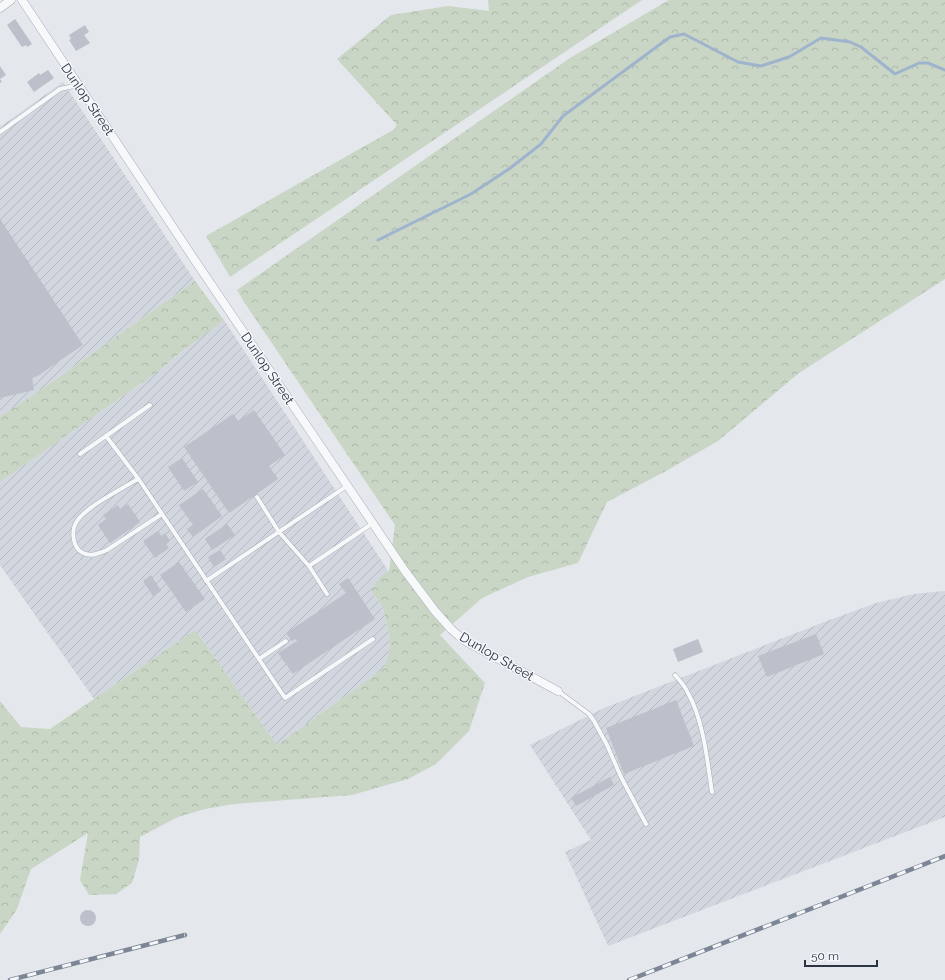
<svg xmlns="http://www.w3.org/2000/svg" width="945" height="980" font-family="Raleway,sans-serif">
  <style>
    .industrial { fill: url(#industrial-furrows) }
    .forest { fill: url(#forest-crowns) }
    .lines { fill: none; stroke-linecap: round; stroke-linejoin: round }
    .stream { stroke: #9fb4cc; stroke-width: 3 }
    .building { fill: #bbc0ca }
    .lane-casing { stroke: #a9aeb7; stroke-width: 5 }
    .street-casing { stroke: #a9aeb7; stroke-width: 9 }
    .lane { stroke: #f7f8fa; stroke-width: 4 }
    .street { stroke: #f7f8fa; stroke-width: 8 }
    .rail-casing { stroke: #7d8696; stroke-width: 4.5 }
    .rail { stroke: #f4f6f9; stroke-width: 3; stroke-dasharray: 9; stroke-linecap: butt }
    .labels { text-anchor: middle; stroke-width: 3; stroke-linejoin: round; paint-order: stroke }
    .street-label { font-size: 13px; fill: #2b3445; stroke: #f4f6f9 }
  </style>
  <defs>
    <pattern id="industrial-furrows" width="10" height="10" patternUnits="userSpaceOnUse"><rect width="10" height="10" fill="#d2d6de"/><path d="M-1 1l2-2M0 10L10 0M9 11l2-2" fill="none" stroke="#b4b8c0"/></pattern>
    <pattern id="forest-crowns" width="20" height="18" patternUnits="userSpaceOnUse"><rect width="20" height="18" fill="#c9d6c5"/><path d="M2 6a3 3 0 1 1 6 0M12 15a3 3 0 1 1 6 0" fill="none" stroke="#adb8ab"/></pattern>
  </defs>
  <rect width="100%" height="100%" fill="#e4e7ec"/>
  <!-- industrial -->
  <g class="industrial">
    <path d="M63,82L195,281L32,396L0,416V127Z"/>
    <path d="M224,320L389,572L379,578L371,590L383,608L389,635L390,650L384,668L277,745L195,630L94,699L0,565V482L163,368L202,335Z"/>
    <path d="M945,591V817L608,946L565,852L591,840L530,745L604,708L827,621L876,603L914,594Z"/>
  </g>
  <!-- forest -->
  <g class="forest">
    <path d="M488,0H642L230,277L206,236L393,130L397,125L337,59L391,15L448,6L489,11Z"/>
    <path d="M669,0H945V279L799,373L718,441L666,471L607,502L578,563L528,577L482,598L440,635L485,683L469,731L436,764L408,779L352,795L234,804L205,809L178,817L140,837L139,860L132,883L116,894L89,895L80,880L88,833L31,869L17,909L0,934V701L21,727L50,729L195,630L277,745L384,668L390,650L389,635L383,608L371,590L379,578L389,571L395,525L244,302L237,290L570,58Z"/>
    <path d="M195,281L224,320L181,352L163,368L0,482V416L32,396Z"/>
  </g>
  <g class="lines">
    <!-- stream -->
    <path class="stream" d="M378,240L471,194L509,169L541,144L563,116L670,37L684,34L738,62L761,66L789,57L821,38L850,42L861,47L895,74L919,63H928L945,70"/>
  </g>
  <!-- building -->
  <g class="building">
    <path d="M15,19L32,44L27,47L26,45L22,47L7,25Z"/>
    <path d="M85,25L89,32L84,35L90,43L76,51L69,40L71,39L69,35Z"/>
    <path d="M0,66L6,75L0,79L2,82L0,83Z"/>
    <path d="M48,70L54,78L34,92L27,82L39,73L40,75Z"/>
    <path d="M0,219L83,345L36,377H32L34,390L0,398Z"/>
    <path d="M254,410L285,455L269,466L278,479L229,513L184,447L233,414L238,421Z"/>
    <path d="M182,458L198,482L184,491L168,467Z"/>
    <path d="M203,489L222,516L193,537L187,529L193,525L179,505Z"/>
    <path d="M128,504L140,522L110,543L98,525L106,519L103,515L118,505L120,509Z"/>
    <path d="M227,524L235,535L212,550L205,539Z"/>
    <path d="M158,531L161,536L165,533L170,541L166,544L169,548L155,558L143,541Z"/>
    <path d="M220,550L226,559L214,567L208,557Z"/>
    <path d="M179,562L205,599L186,612L160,575Z"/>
    <path d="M151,575L161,591L153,596L143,581Z"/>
    <path d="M348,578L375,619L293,674L278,653L297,641L296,639L292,641L286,633L346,593L339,584Z"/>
    <path d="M816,634L824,654L767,677L758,656Z"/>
    <path d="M698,639L703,652L678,662L673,649Z"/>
    <path d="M676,700L694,746L624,774L606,728Z"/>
    <path d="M610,777L614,785L576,806L571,798Z"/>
    <circle cx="88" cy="918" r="8"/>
  </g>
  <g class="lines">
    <!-- lane casing -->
    <g class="lane-casing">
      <g id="lane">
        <path d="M0,132L60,89L79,85"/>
        <path d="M150,405L106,436L140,481L285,698L373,639"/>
        <path d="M80,454L106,436"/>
        <path d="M138,479C123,488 86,507 77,521C71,530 72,548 83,553C91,557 100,553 107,550L162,514"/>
        <path d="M257,497L279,532L309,566L327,594"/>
        <path d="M309,566L373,523"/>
        <path d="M206,581L347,486"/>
        <path d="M259,659L286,641"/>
        <path d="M675,675C680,681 685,686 688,693C704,722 707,760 712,792"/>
        <path d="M558,691L589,714L594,721L607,745L621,777L646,824"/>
      </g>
    </g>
    <!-- street casing -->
    <g class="street-casing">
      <g id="street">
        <path d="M22,0L196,262L405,571L435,611L451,629L459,636L467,642L558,691"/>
        <path d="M0,8L11,0"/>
      </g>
    </g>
    <!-- lane -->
    <use href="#lane" class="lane"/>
    <!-- street -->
    <use href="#street" class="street"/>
    <!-- rail casing -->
    <g class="rail-casing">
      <g id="rail">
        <path d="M10,980L185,935"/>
        <path d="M629,980L945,856"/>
      </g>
    </g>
    <!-- rail -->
    <use href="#rail" class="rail"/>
  </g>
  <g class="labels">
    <!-- street labels -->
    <g class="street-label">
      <text transform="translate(88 99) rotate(56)" y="5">Dunlop Street</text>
      <text transform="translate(268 368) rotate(56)" y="5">Dunlop Street</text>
      <text transform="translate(497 656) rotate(30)" y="5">Dunlop Street</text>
    </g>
  </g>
  <!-- scale -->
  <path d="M805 960v6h72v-6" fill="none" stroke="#2b3445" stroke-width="2"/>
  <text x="811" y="960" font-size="12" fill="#2b3445" stroke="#f4f6f9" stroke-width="3" paint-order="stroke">50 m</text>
</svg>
